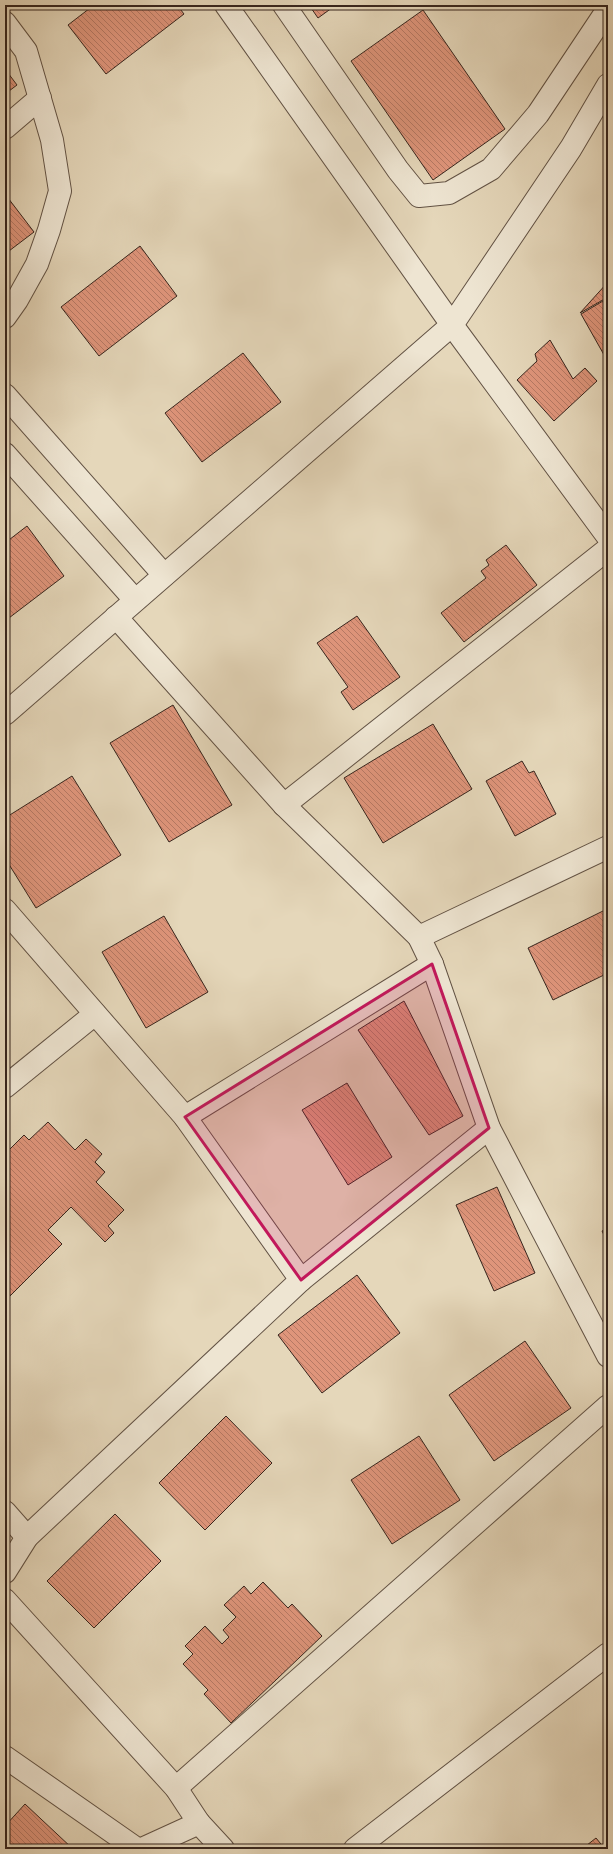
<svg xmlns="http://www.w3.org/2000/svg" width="613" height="1854" font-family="'Gentium Book Plus',serif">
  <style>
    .building { fill: url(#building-back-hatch); stroke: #37251d }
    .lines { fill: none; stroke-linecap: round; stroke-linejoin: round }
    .minor-casing { stroke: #625244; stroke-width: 24 }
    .minor { stroke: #eee5d2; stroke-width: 22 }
    .marked { fill: #c2185b; fill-opacity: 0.2; stroke: #c2185b; stroke-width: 3; stroke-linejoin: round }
  </style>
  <defs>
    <pattern id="building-back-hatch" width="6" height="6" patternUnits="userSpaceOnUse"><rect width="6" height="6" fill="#df957b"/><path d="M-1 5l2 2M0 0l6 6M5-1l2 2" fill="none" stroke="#b67964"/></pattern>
  </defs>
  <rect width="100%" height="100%" fill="#e5d7ba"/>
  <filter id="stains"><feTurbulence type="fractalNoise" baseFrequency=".005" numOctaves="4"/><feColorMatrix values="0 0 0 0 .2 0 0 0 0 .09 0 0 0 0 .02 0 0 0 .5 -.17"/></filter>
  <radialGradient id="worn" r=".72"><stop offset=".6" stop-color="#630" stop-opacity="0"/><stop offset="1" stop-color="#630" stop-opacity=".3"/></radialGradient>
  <!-- building -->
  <g class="building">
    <path d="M94,5H177L184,14L106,74L68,25Z"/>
    <path d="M309,5H336L318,18Z"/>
    <path d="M423,10L505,129L433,180L351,61Z"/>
    <path d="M5,69L17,85L5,94Z"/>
    <path d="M5,194L34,232L5,254Z"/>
    <path d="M140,246L177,296L99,356L61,307Z"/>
    <path d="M608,282V297L580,313Z"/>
    <path d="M608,298V362L581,314Z"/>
    <path d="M550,340L573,379L585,368L597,381L554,421L517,380L537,361L535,354Z"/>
    <path d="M243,353L281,402L202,462L165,413Z"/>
    <path d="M27,526L64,576L5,621V543Z"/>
    <path d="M506,545L537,585L464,642L441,613L486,578L481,571L489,565L486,560Z"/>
    <path d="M357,616L400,677L353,710L341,692L348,687L317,643Z"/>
    <path d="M173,705L232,805L169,842L110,743Z"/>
    <path d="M433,724L472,789L383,843L344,778Z"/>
    <path d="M522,761L529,773L534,771L556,814L515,836L486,781Z"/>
    <path d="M72,776L121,855L36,908L5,858V818Z"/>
    <path d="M605,910L608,915V973L553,1000L528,948Z"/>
    <path d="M164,916L208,992L146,1028L102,952Z"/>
    <path d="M404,1001L463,1116L429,1135L358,1030Z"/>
    <path d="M347,1083L392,1157L348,1185L302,1110Z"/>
    <path d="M48,1122L75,1150L86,1139L102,1154L95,1162L105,1172L96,1182L124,1210L108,1226L114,1233L105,1242L71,1207L48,1230L62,1244L5,1301V1154L24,1135L29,1140Z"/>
    <path d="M497,1187L535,1273L494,1291L456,1205Z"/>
    <path d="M608,1228V1243L602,1231Z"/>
    <path d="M357,1275L400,1333L322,1393L278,1335Z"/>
    <path d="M525,1341L571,1408L494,1461L449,1395Z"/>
    <path d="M226,1416L272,1463L205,1530L159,1483Z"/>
    <path d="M419,1436L460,1500L392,1544L351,1480Z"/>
    <path d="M115,1514L161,1561L94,1628L47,1581Z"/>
    <path d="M263,1582L288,1608L292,1604L322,1636L231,1723L204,1694L208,1690L183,1664L193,1654L185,1646L205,1626L222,1644L229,1637L223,1630L236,1617L224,1605L244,1586L251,1594Z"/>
    <path d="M25,1804L73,1849H5V1826Z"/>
    <path d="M596,1838L605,1849H582Z"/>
  </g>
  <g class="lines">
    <!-- minor casing -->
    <g class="minor-casing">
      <g id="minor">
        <path d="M226,5L452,325L608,537"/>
        <path d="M284,5L398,170L419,196L449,193L491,169L538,114L608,9"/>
        <path d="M5,23L26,51L52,140L60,191L49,230L37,264L17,300L5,317"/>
        <path d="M5,128L40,98"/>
        <path d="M5,395L164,575"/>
        <path d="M5,454L135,600"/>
        <path d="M116,617L284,805L419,937L432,964L489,1128L608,1356"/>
        <path d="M5,714L452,325L571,148L608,85"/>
        <path d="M284,805L608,549"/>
        <path d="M5,910L185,1117L301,1280"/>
        <path d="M419,937L608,847"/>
        <path d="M5,1087L95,1014"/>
        <path d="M185,1117L432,964"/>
        <path d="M5,1512L27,1537"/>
        <path d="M5,1572L27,1537L301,1280L489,1128"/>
        <path d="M5,1600L176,1788L199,1823"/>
        <path d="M5,1757L137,1849"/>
        <path d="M176,1788L608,1406"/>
        <path d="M142,1849L199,1823L223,1849"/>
        <path d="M355,1849L608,1654"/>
      </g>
    </g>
    <!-- minor -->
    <use href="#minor" class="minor"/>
  </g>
  <!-- marked area -->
  <path class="marked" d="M432,964L489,1128L301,1280L185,1117Z"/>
  <!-- margin -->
  <rect width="613" height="1854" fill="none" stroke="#e5d7ba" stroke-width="20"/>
  <rect x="6" y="6" width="601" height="1842" fill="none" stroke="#37251d" stroke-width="2"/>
  <rect x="10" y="10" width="593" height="1834" fill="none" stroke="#37251d"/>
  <rect width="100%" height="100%" filter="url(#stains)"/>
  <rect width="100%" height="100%" fill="url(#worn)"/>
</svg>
